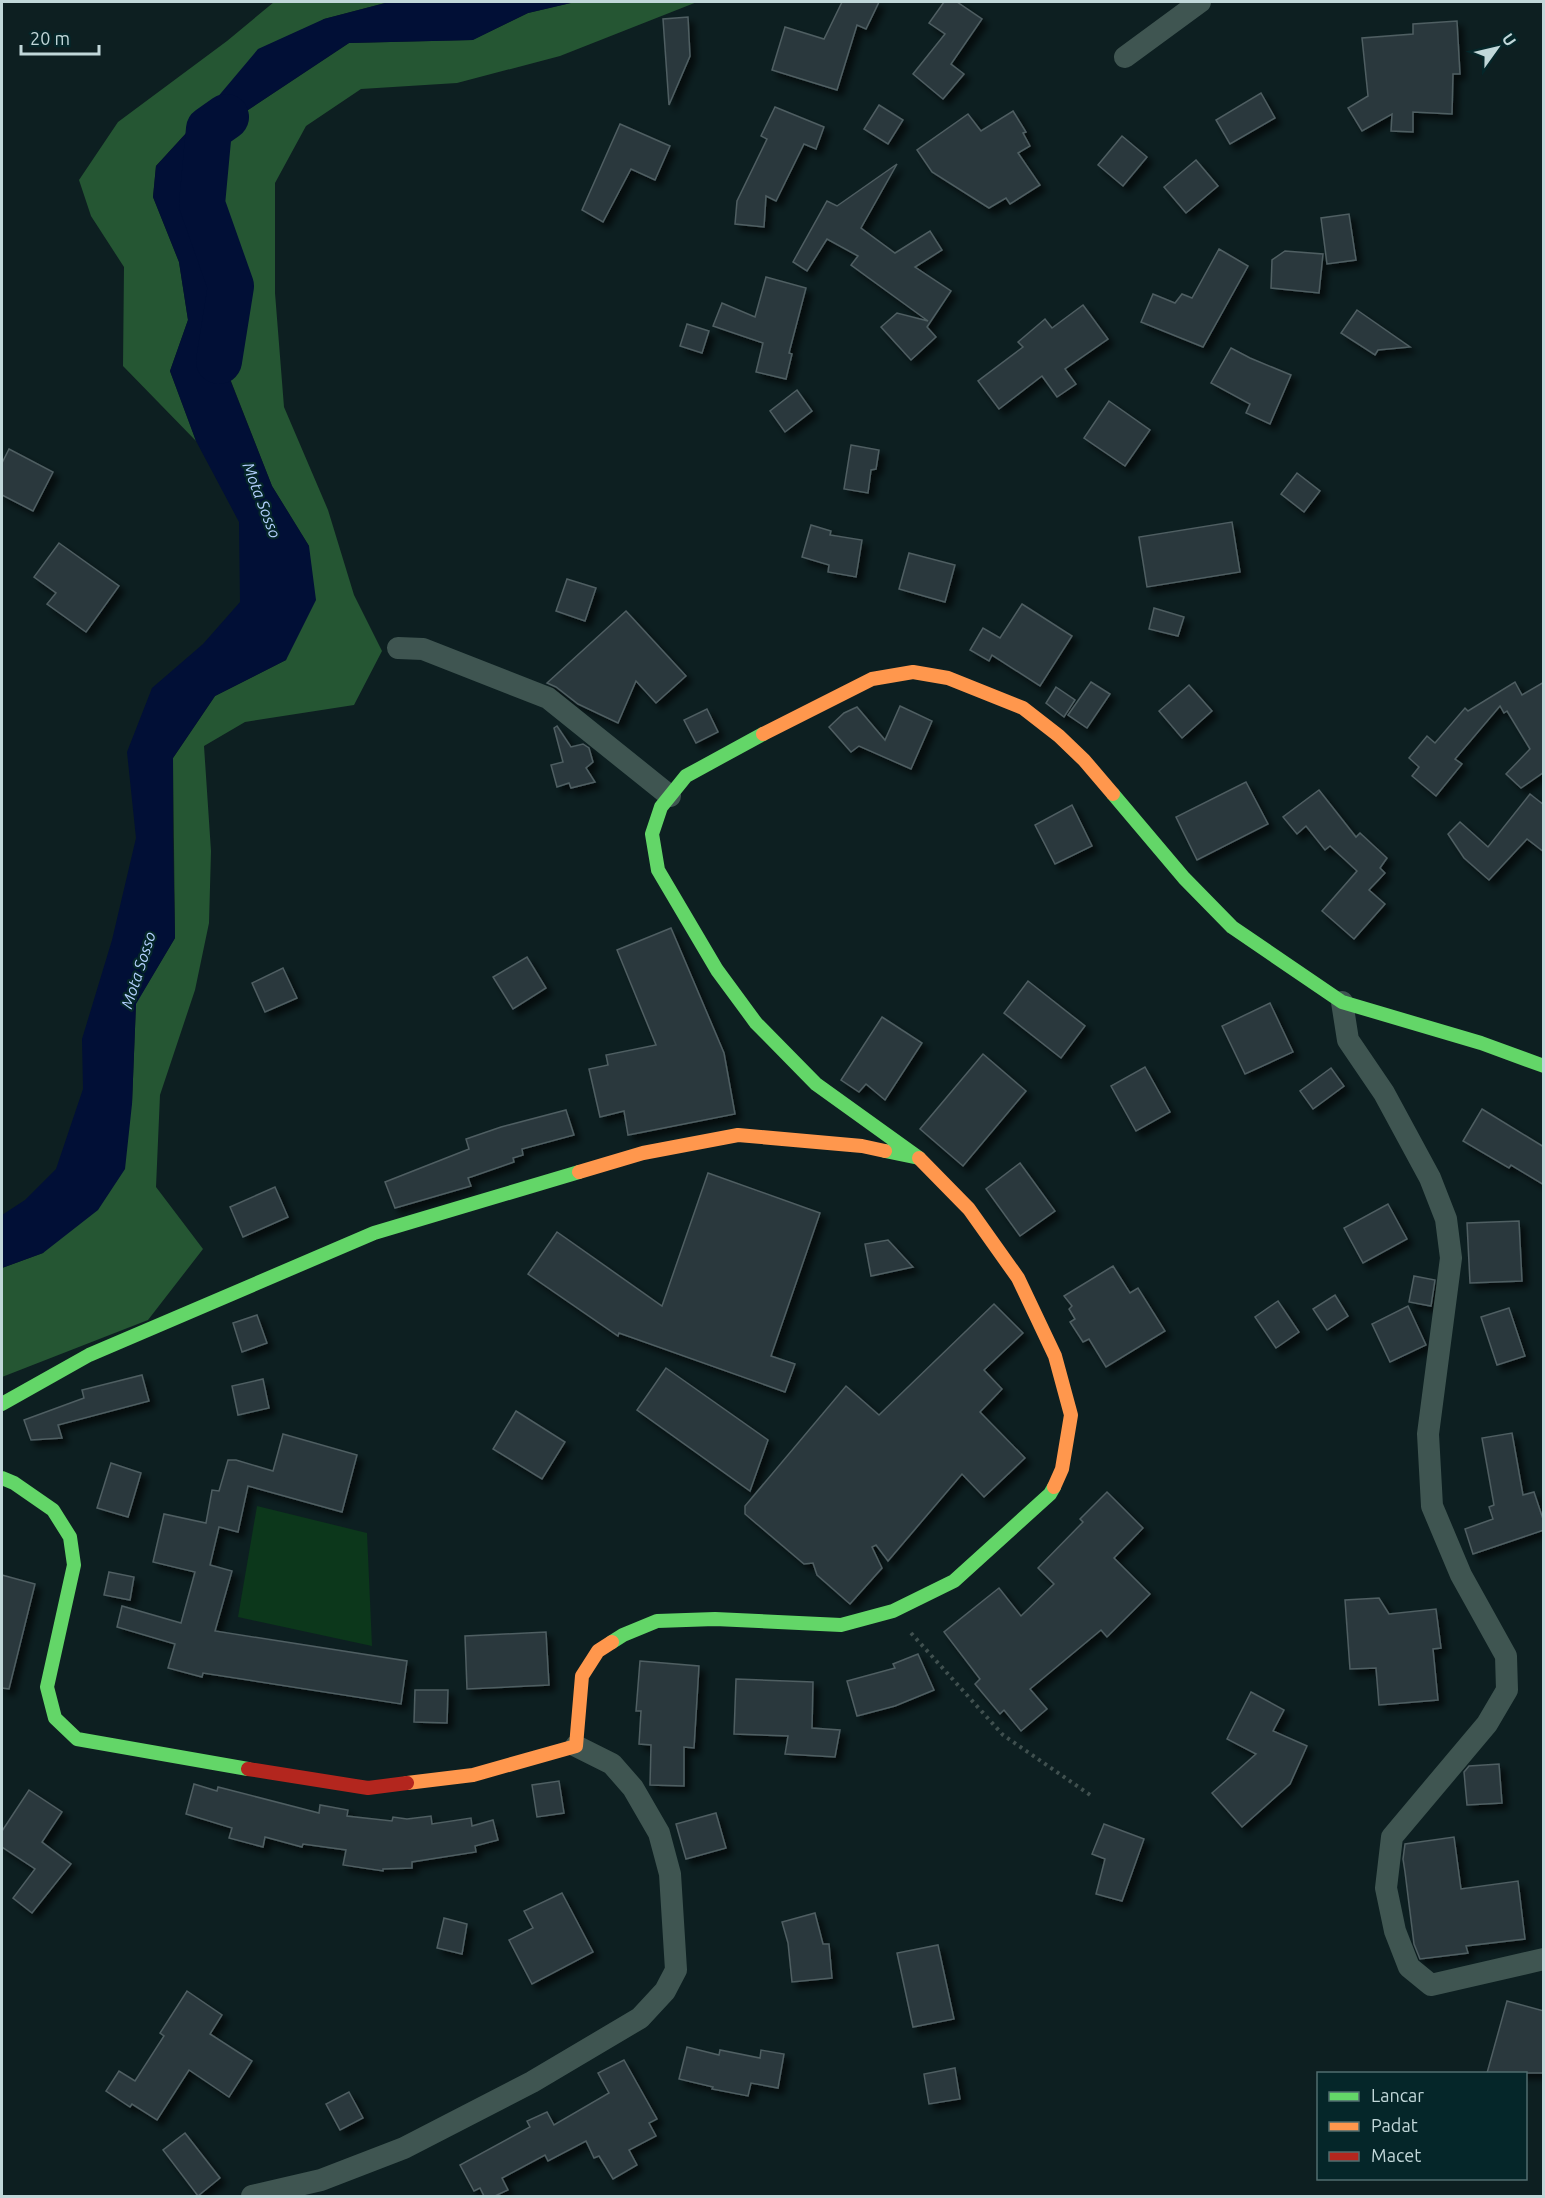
<svg xmlns="http://www.w3.org/2000/svg" width="1545" height="2198" font-family="Ubuntu,sans-serif">
  <style>
    .green { fill: #0c371b }
    .forest { fill: #255633 }
    .water { fill: #010f36 }
    .lines { fill: none; stroke-linecap: round; stroke-linejoin: round }
    .river { stroke: #010f36; stroke-width: 46 }
    .building { fill: #2b393e; stroke: #4f5e62; stroke-width: 1.5; filter: url(#shadow) }
    .path { stroke: #40504f; stroke-width: 4; stroke-dasharray: 3 4.5; stroke-linecap: butt }
    .street { stroke: #3f5551; stroke-width: 22 }
    .fast { stroke: #63d668; stroke-width: 14 }
    .slow { stroke: #ff974d; stroke-width: 14 }
    .jam { stroke: #b3261e; stroke-width: 14 }
    .labels { text-anchor: middle; stroke-width: 4.5; stroke-linejoin: round; paint-order: stroke }
    .water-label { font-size: 16px; font-style: italic; fill: #b3d0fe; stroke: #052629 }
  </style>
  <defs>
    <filter id="shadow"><feDropShadow dx="5.5" dy="5.5" stdDeviation="3" flood-color="#0009"/></filter>
  </defs>
  <rect width="100%" height="100%" fill="#0d1f21"/>
  <!-- green -->
  <path class="green" d="M257,1506L367,1533L372,1646L238,1617Z"/>
  <!-- forest -->
  <g class="forest">
    <path d="M274,2H389L324,19L200,118L156,166L153,197L179,262L188,320L170,371L196,441L123,366L124,267L91,216L79,180L118,122L227,41Z"/>
    <path d="M575,2H697L560,56L457,83L361,89L306,126L275,183V293L284,407L328,510L354,595L382,651L354,705L245,722L204,746L211,851L209,923L195,990L160,1095L156,1187L203,1249L148,1320L2,1377V1268L43,1253L132,1104L136,1003L175,938L173,758L215,696L286,660L309,546L272,486L229,376L239,317L204,248L194,192L239,116L349,43L472,40L528,13Z"/>
  </g>
  <!-- water -->
  <path class="water" d="M389,2H575L528,13L473,40L349,43L239,116L194,192L204,248L239,317L229,377L272,486L309,546L316,600L286,660L215,696L173,758V838L175,938L136,1004L132,1104L125,1169L98,1210L43,1253L2,1268V1215L25,1200L56,1169L83,1089L82,1039L112,940L136,838L127,752L152,688L203,644L240,602L239,522L196,441L170,371L188,320L179,262L153,197L156,166L200,118L258,49L324,19Z"/>
  <g class="lines">
    <!-- river -->
    <path class="river" d="M219,361L231,286L202,204L209,129L226,117"/>
  </g>
  <!-- building -->
  <g class="building">
    <path d="M842,2H879L866,29L857,25L837,90L772,70L785,27L824,39Z"/>
    <path d="M944,2H957L982,19L951,64L964,74L943,99L913,74L945,34L929,23Z"/>
    <path d="M688,17L690,56L669,105L663,19Z"/>
    <path d="M1457,21L1460,74H1453L1452,114L1413,112V132L1391,131L1392,114L1362,131L1348,108L1368,96L1362,38L1413,34V24Z"/>
    <path d="M1261,93L1275,118L1230,144L1216,120Z"/>
    <path d="M879,105L903,120L888,144L864,129Z"/>
    <path d="M775,107L824,127L816,149L804,144L776,201L766,196L764,227L735,224L737,201L767,139L761,136Z"/>
    <path d="M1013,111L1026,132L1023,133L1030,146L1018,153L1040,185L1010,204L1006,198L989,208L932,172L917,150L968,114L981,131Z"/>
    <path d="M620,124L670,146L655,180L631,169L603,222L582,210Z"/>
    <path d="M1122,136L1147,157L1123,186L1098,165Z"/>
    <path d="M1196,160L1218,186L1186,213L1164,187Z"/>
    <path d="M897,164L861,228L895,253L930,231L942,250L915,267L951,291L927,327L936,337L911,360L881,327L897,313L928,321L851,265L858,256L827,239L807,271L793,262L827,201L837,206Z"/>
    <path d="M1349,214L1356,260L1327,264L1321,218Z"/>
    <path d="M1219,249L1248,266L1203,347L1141,322L1153,294L1175,303L1182,294L1192,298Z"/>
    <path d="M1285,251L1323,254L1319,293L1271,288L1272,260Z"/>
    <path d="M766,277L806,288L789,353L792,354L786,379L756,372L763,343L713,326L722,303L755,317Z"/>
    <path d="M1083,305L1108,339L1065,369L1076,384L1057,397L1042,376L999,409L978,381L1023,347L1018,342L1045,319L1052,328Z"/>
    <path d="M1357,310L1410,347L1378,350L1375,355L1341,333Z"/>
    <path d="M687,324L709,331L702,353L680,346Z"/>
    <path d="M1231,348L1250,358L1291,375L1270,424L1246,413L1250,404L1211,383Z"/>
    <path d="M797,390L812,411L785,432L770,411Z"/>
    <path d="M1109,401L1150,430L1125,466L1084,438Z"/>
    <path d="M851,445L879,450L876,469L871,470L868,493L844,489Z"/>
    <path d="M9,449L53,472L33,511L2,495V463Z"/>
    <path d="M1297,473L1320,491L1304,512L1281,494Z"/>
    <path d="M1232,522L1240,572L1147,587L1139,537Z"/>
    <path d="M811,525L831,531L830,535L862,540L856,577L828,572L829,565L802,557Z"/>
    <path d="M59,543L119,586L86,632L47,604L56,593L34,577Z"/>
    <path d="M909,553L955,565L945,602L899,589Z"/>
    <path d="M567,579L596,588L585,621L556,611Z"/>
    <path d="M1022,604L1072,636L1040,686L992,655L989,661L970,650L983,628L1000,638Z"/>
    <path d="M1154,608L1184,617L1178,636L1149,629Z"/>
    <path d="M626,611L686,676L656,703L636,681L618,723L578,704L556,687L547,683Z"/>
    <path d="M1091,682L1110,694L1087,728L1068,715Z"/>
    <path d="M1515,682L1522,695L1544,682V772L1521,788L1506,774L1530,749L1507,711L1504,713L1500,706L1455,759L1462,764L1436,796L1412,776L1419,767L1409,758L1427,736L1435,743L1465,708L1468,711Z"/>
    <path d="M1189,685L1212,711L1182,738L1159,711Z"/>
    <path d="M1056,687L1075,700L1064,717L1046,703Z"/>
    <path d="M900,706L932,721L911,769L859,746L851,752L829,727L844,713L857,707L885,740Z"/>
    <path d="M707,709L718,732L696,743L684,720Z"/>
    <path d="M557,726L571,747L583,744L589,748L593,762L586,768L595,782L571,788L569,783L557,787L551,765L563,762L554,728Z"/>
    <path d="M1246,782L1268,824L1197,860L1176,817Z"/>
    <path d="M1319,790L1356,837L1360,833L1387,858L1380,868L1385,873L1369,890L1385,904L1354,939L1322,911L1357,871L1330,846L1325,850L1306,826L1297,834L1283,817Z"/>
    <path d="M1530,794L1544,805V852L1527,839L1489,880L1464,858L1448,834L1460,822L1488,847Z"/>
    <path d="M1072,805L1092,846L1055,864L1035,825Z"/>
    <path d="M671,928L724,1053L735,1114L628,1135L624,1111L600,1117L589,1069L608,1065L606,1055L656,1045L617,950Z"/>
    <path d="M527,957L546,988L513,1009L493,977Z"/>
    <path d="M283,968L297,998L265,1012L252,983Z"/>
    <path d="M1028,981L1085,1026L1061,1058L1004,1013Z"/>
    <path d="M1270,1003L1293,1052L1245,1074L1222,1026Z"/>
    <path d="M882,1017L922,1043L885,1100L866,1084L859,1092L841,1080Z"/>
    <path d="M983,1054L1026,1091L963,1166L920,1129Z"/>
    <path d="M1145,1067L1170,1112L1136,1131L1111,1086Z"/>
    <path d="M1331,1068L1344,1086L1313,1109L1300,1091Z"/>
    <path d="M1482,1109L1544,1147V1185L1511,1165L1509,1168L1463,1141Z"/>
    <path d="M566,1110L574,1135L522,1149L523,1155L513,1158L514,1162L468,1178L471,1186L395,1208L385,1182L469,1149L466,1139L501,1127Z"/>
    <path d="M1020,1163L1055,1211L1020,1236L986,1189Z"/>
    <path d="M708,1173L820,1213L771,1356L795,1364L785,1392L619,1333L618,1336L528,1274L557,1232L662,1306Z"/>
    <path d="M275,1187L288,1217L243,1237L230,1207Z"/>
    <path d="M1388,1204L1407,1239L1363,1263L1344,1228Z"/>
    <path d="M1519,1221L1522,1281L1470,1283L1467,1223Z"/>
    <path d="M888,1240L913,1267L871,1276L865,1244Z"/>
    <path d="M1113,1266L1130,1293L1138,1288L1165,1331L1106,1367L1089,1339L1083,1342L1070,1322L1075,1319L1069,1309L1072,1306L1064,1296Z"/>
    <path d="M1414,1276L1435,1280L1431,1306L1409,1302Z"/>
    <path d="M1335,1295L1348,1316L1327,1330L1313,1309Z"/>
    <path d="M1278,1301L1299,1332L1276,1348L1255,1317Z"/>
    <path d="M994,1304L1023,1333L984,1370L1002,1389L980,1412L1025,1458L984,1497L962,1474L888,1561L876,1545L872,1547L882,1568L850,1604L817,1575L813,1563L804,1564L745,1514V1506L846,1386L879,1415Z"/>
    <path d="M1408,1306L1426,1345L1390,1362L1372,1324Z"/>
    <path d="M1509,1308L1525,1356L1497,1365L1481,1317Z"/>
    <path d="M257,1315L267,1343L242,1352L233,1323Z"/>
    <path d="M666,1368L768,1440L750,1491L637,1410Z"/>
    <path d="M142,1375L149,1401L58,1425L62,1438L31,1440L24,1420L84,1398L82,1390Z"/>
    <path d="M263,1379L269,1408L238,1415L232,1386Z"/>
    <path d="M516,1411L565,1442L542,1479L493,1449Z"/>
    <path d="M1512,1433L1523,1495L1534,1492L1544,1522V1530L1473,1554L1465,1529L1493,1519L1489,1507L1494,1505L1482,1438Z"/>
    <path d="M283,1434L357,1455L342,1512L248,1486L238,1532L219,1527L210,1565L232,1571L215,1631L407,1661L401,1704L203,1673L202,1677L168,1668L175,1644L117,1627L122,1606L181,1623L195,1572L153,1562L164,1514L206,1523L212,1490L219,1491L228,1460H236L273,1471Z"/>
    <path d="M111,1463L141,1473L128,1517L97,1508Z"/>
    <path d="M1107,1492L1143,1528L1114,1558L1150,1594L1107,1637L1101,1630L1030,1689L1047,1709L1021,1731L1004,1710L1000,1714L975,1684L980,1679L944,1632L999,1588L1021,1616L1054,1584L1038,1568L1083,1522L1080,1519Z"/>
    <path d="M109,1572L134,1577L130,1600L104,1595Z"/>
    <path d="M2,1575L35,1584L9,1689L2,1688Z"/>
    <path d="M1379,1598L1389,1614L1436,1609L1441,1648L1433,1649L1438,1700L1379,1705L1376,1668L1350,1669L1345,1600Z"/>
    <path d="M546,1632L549,1685L467,1689L465,1636Z"/>
    <path d="M918,1654L934,1690L895,1706L857,1716L847,1681L895,1668L893,1664Z"/>
    <path d="M640,1661L699,1666L694,1748L684,1747V1786L650,1785L651,1745L639,1744L641,1711H636Z"/>
    <path d="M736,1679L813,1682L812,1728L840,1730L835,1757L785,1754L788,1736L734,1734Z"/>
    <path d="M415,1690H448L447,1723L414,1722Z"/>
    <path d="M1251,1692L1284,1710L1273,1731L1307,1746L1290,1784L1242,1827L1212,1793L1256,1754L1227,1739Z"/>
    <path d="M1499,1764L1502,1803L1467,1805L1464,1772L1469,1766Z"/>
    <path d="M559,1781L564,1813L537,1817L532,1785Z"/>
    <path d="M194,1784L217,1791L218,1787L319,1813L320,1805L348,1810L347,1816L392,1821L393,1817L407,1819L431,1816L432,1824L471,1818L472,1826L493,1820L498,1840L475,1846L476,1852L412,1862V1868L383,1869V1871L343,1865L346,1850L303,1844L302,1847L265,1837L263,1847L229,1838L232,1828L186,1814Z"/>
    <path d="M29,1790L62,1812L42,1842L71,1864L32,1913L13,1898L35,1869L2,1847V1831Z"/>
    <path d="M716,1813L726,1848L686,1859L676,1824Z"/>
    <path d="M1104,1824L1144,1839L1122,1901L1096,1894L1105,1859L1092,1854Z"/>
    <path d="M1454,1837L1461,1889L1518,1881L1525,1939L1466,1946L1468,1953L1420,1959L1414,1944L1405,1872L1403,1859L1405,1844Z"/>
    <path d="M562,1893L593,1952L532,1984L509,1940L533,1928L524,1911Z"/>
    <path d="M815,1913L823,1944H829L832,1978L792,1982L788,1943L782,1922Z"/>
    <path d="M444,1918L467,1924L462,1954L437,1948Z"/>
    <path d="M938,1945L954,2019L913,2027L897,1953Z"/>
    <path d="M187,1991L222,2015L210,2034L252,2061L229,2097L189,2070L157,2120L132,2104L130,2107L106,2091L119,2071L135,2081L164,2036L160,2033Z"/>
    <path d="M1507,2001L1544,2011V2073H1487Z"/>
    <path d="M687,2047L719,2055L720,2050L760,2058L761,2050L784,2054L778,2088L751,2083L748,2096L712,2089L713,2087L679,2079Z"/>
    <path d="M624,2060L657,2119L649,2123L656,2136L629,2150L637,2165L613,2179L599,2156L594,2158L586,2141L548,2161L545,2155L502,2178L508,2190L495,2196H484L480,2188L474,2191L460,2165L530,2127L527,2121L547,2112L554,2125L609,2093L598,2073Z"/>
    <path d="M955,2068L960,2099L929,2104L924,2074Z"/>
    <path d="M349,2092L363,2118L340,2130L326,2104Z"/>
    <path d="M185,2133L220,2178L198,2196L163,2150Z"/>
  </g>
  <g class="lines">
    <!-- path -->
    <path class="path" d="M911,1633L1003,1735L1093,1797"/>
    <!-- street -->
    <g class="street">
      <path d="M1125,57L1200,2"/>
      <path d="M398,648L423,649L548,698L670,796"/>
      <path d="M1342,1002L1348,1040L1384,1093L1430,1178L1446,1219L1451,1258L1428,1434L1432,1506L1461,1575L1506,1656L1507,1690L1487,1724L1392,1837L1386,1888L1395,1931L1409,1967L1431,1985L1544,1959"/>
      <path d="M252,2196L321,2180L404,2148L532,2082L640,2018L665,1991L676,1970L670,1874L659,1833L633,1788L612,1764L576,1746"/>
    </g>
    <!-- fast -->
    <g class="fast">
      <path d="M763,734L686,776L661,807L652,834L658,870L717,970L756,1023L816,1084L919,1158L885,1151"/>
      <path d="M1113,794L1184,878L1232,927L1342,1002L1481,1043L1544,1066"/>
      <path d="M2,1404L89,1355L374,1233L579,1172"/>
      <path d="M2,1478L14,1483L53,1510L70,1537L74,1565L47,1687L55,1718L77,1739L248,1769"/>
      <path d="M612,1642L623,1635L657,1621L715,1619L841,1625L893,1611L954,1581L1050,1494L1054,1487"/>
    </g>
    <!-- slow -->
    <g class="slow">
      <path d="M763,734L872,679L913,672L948,678L1023,708L1059,736L1084,760L1113,794"/>
      <path d="M919,1158L969,1209L1018,1278L1055,1356L1071,1415L1062,1469L1054,1487"/>
      <path d="M579,1172L643,1153L738,1135L862,1146L885,1151"/>
      <path d="M407,1783L473,1775L576,1746L582,1676L598,1651L612,1642"/>
    </g>
    <!-- jam -->
    <path class="jam" d="M248,1769L368,1788L407,1783"/>
  </g>
  <g class="labels">
    <!-- water labels -->
    <g class="water-label">
      <text transform="translate(262 500) rotate(69)" y="6">Mota Sosso</text>
      <text transform="translate(138 970) rotate(-72)" y="6">Mota Sosso</text>
    </g>
  </g>
  <!-- border -->
  <rect width="1545" height="2198" fill="none" stroke="#c1d7d9" stroke-width="6"/>
  <!-- legend -->
  <rect x="1317" y="2072" width="210" height="108" fill="#052629" stroke="#506d6f" stroke-width="1.5"/>
  <rect x="1329" y="2092" width="30" height="9" fill="#63d668" stroke="#506d6f" stroke-width="1.5"/>
  <text x="1371" y="2102" font-size="18" fill="#c1d7d9">Lancar</text>
  <rect x="1329" y="2122" width="30" height="9" fill="#ff974d" stroke="#506d6f" stroke-width="1.5"/>
  <text x="1371" y="2132" font-size="18" fill="#c1d7d9">Padat</text>
  <rect x="1329" y="2152" width="30" height="9" fill="#b3261e" stroke="#506d6f" stroke-width="1.5"/>
  <text x="1371" y="2162" font-size="18" fill="#c1d7d9">Macet</text>
  <!-- north arrow -->
  <g transform="translate(1497 48) rotate(56)" stroke="#052629" stroke-width="4.5" paint-order="stroke">
  <path d="M0-4.5L10 22L0 15L-10 22Z" fill="#c1d7d9"/>
  <text y="-9" font-size="16" font-weight="bold" text-anchor="middle" fill="#c1d7d9">U</text>
  </g>
  <!-- scale -->
  <path d="M21 45v9h78v-9" fill="none" stroke="#c1d7d9" stroke-width="3"/>
  <text x="30" y="45" font-size="18" fill="#c1d7d9" stroke="#052629" stroke-width="4.5" paint-order="stroke">20 m</text>
</svg>
